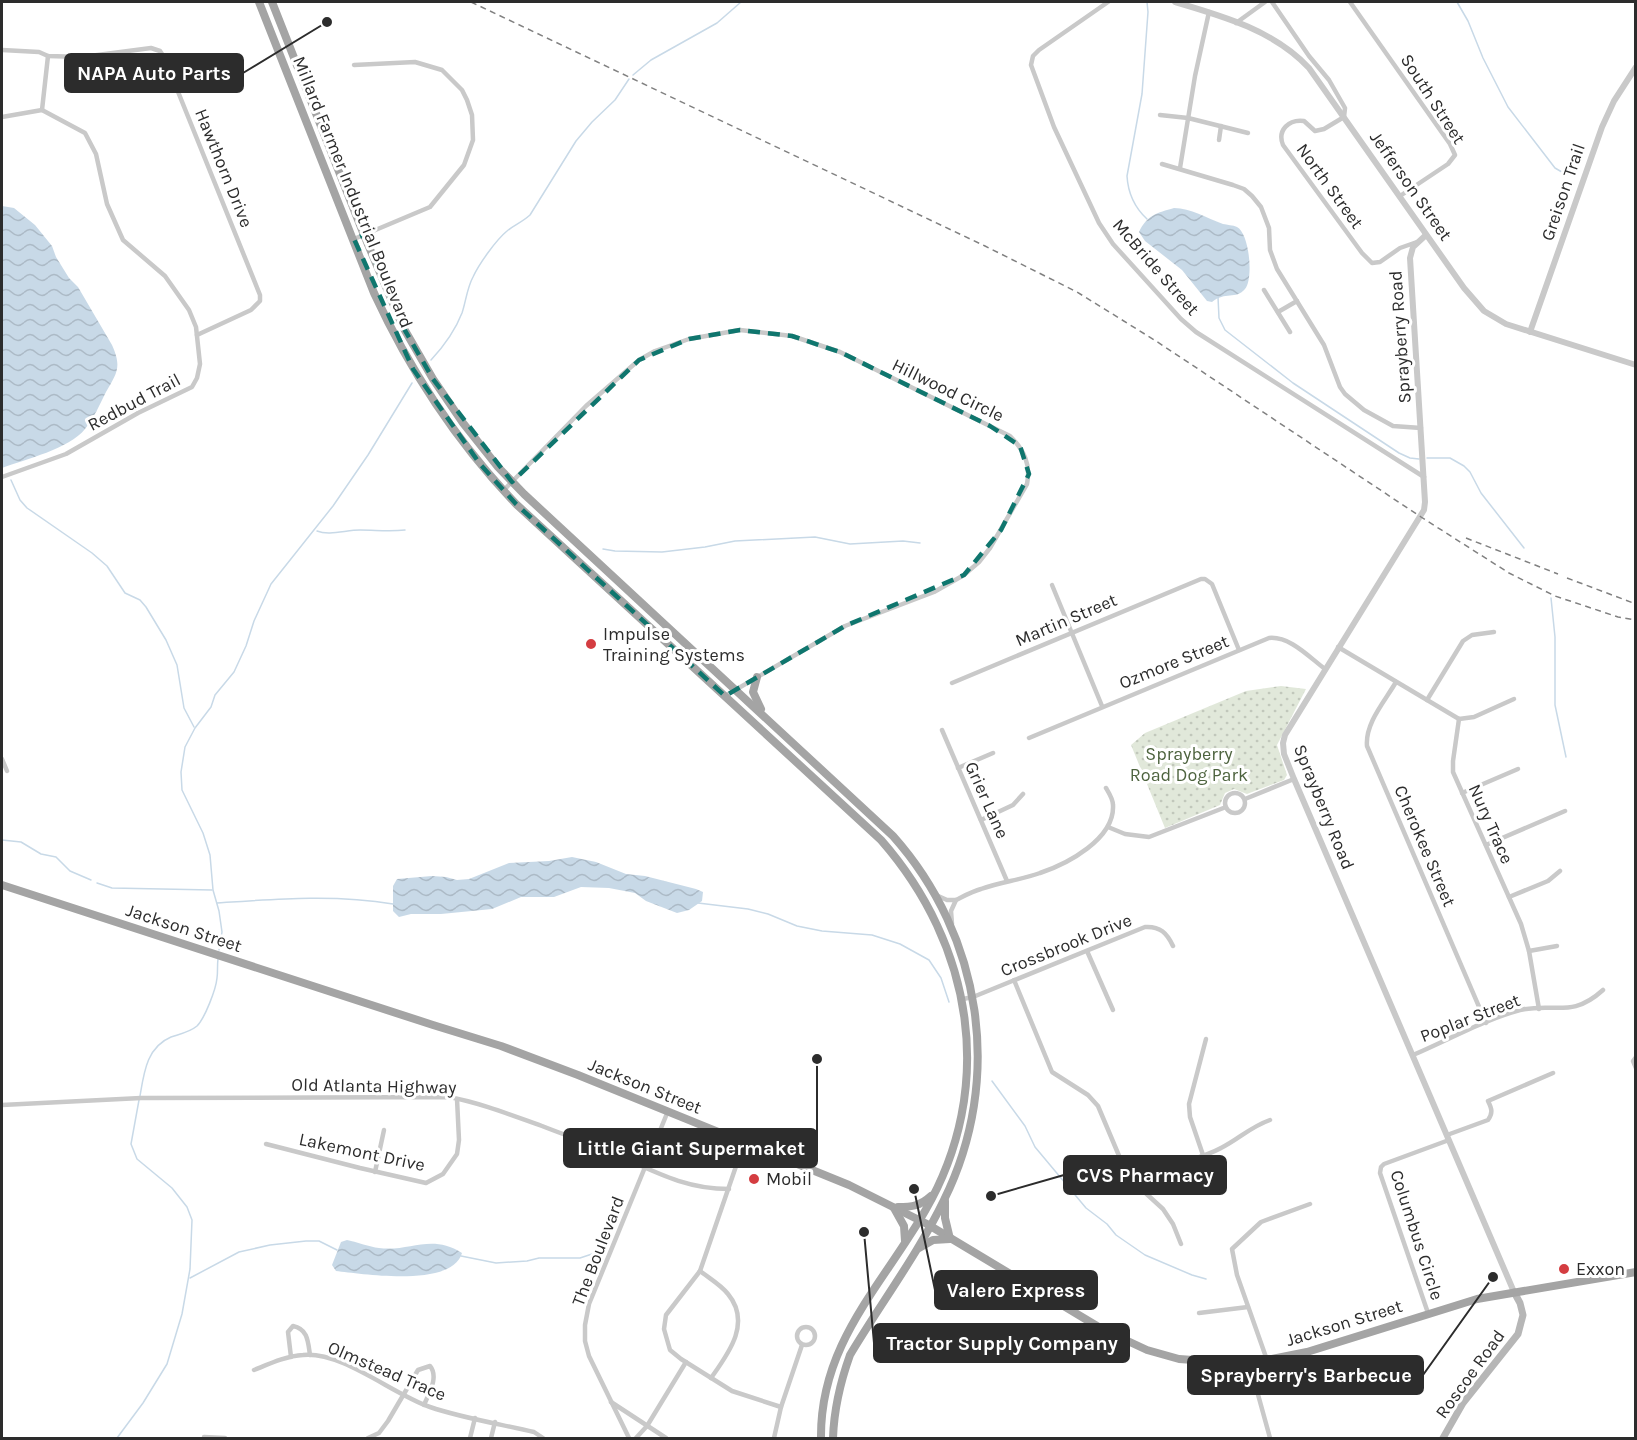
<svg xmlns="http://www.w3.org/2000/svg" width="1637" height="1440" font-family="Karla,sans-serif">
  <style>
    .grass { fill: url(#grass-dots) }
    .water { fill: url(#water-waves) }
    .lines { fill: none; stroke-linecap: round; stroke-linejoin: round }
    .stream { stroke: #c8d9e7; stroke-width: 1.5 }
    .minor { stroke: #c9c9c9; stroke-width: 4.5 }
    .tertiary { stroke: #c9c9c9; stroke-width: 6 }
    .secondary { stroke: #b6b6b6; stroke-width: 7 }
    .primary { stroke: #a4a4a4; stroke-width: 8 }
    .rail { stroke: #818181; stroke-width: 1.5; stroke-dasharray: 6 4.5; stroke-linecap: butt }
    .marked { fill: none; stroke: #0f766e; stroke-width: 4.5; stroke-dasharray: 12 8; stroke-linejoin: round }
    .poi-dot { fill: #d43d41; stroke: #fff; stroke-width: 2 }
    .labels { text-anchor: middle; stroke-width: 6; stroke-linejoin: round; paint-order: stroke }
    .street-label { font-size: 18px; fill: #2c2c2c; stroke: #fff }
    .poi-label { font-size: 18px; fill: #2c2c2c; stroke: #fff; text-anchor: start }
    .park-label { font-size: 18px; fill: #4d633e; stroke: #fff }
    .leader { fill: none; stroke: #2c2c2c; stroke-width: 2 }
    .callout-dot { fill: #2c2c2c; stroke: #fff; stroke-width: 2 }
    .callout { fill: #2c2c2c; stroke: #2c2c2c; stroke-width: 2 }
    .callout-label { font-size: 20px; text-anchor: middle; font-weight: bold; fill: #fff }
  </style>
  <defs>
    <pattern id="grass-dots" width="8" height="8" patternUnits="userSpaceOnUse" patternTransform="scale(1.5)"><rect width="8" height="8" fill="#e1e8da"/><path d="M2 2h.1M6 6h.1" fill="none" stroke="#c1c7bb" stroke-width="1.8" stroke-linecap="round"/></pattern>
    <pattern id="water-waves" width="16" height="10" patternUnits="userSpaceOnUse" patternTransform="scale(1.5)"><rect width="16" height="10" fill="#c8d9e7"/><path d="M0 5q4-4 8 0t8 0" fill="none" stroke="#acbac6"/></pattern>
  </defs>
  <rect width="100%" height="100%" fill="#fff"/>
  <!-- grass -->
  <path class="grass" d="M1281,686L1306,689L1277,745L1287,775L1284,780L1247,794L1234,789L1225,793L1220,805L1165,828L1131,745L1145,733L1246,691Z"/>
  <!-- water -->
  <g class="water">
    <path d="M2,206L14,208L35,225L52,246L56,257L69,278L78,287L112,345C122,367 117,373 106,392C100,404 94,418 85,429C69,449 26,459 2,468Z"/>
    <path d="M1174,208C1191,208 1206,218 1223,224C1227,225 1233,225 1237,227C1249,233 1254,278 1245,289C1236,300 1225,291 1212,302L1207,301L1182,270L1145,241L1139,232C1147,215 1157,213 1174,208Z"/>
    <path d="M572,857L596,862L626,874L645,876L696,889L703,892L702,901L689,910L677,913L646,901L635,893L609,888L581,887L554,897H521L492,909L441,914H411L399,917L393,911V886L397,879L432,876L446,877L457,880L469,879L509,863L549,861Z"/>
    <path d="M347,1240C358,1242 369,1247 379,1248C410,1252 431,1233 462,1253C452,1288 363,1274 336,1271L332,1265L341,1242Z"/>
  </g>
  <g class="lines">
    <!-- stream -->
    <g class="stream">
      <path d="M1147,2L1148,12L1142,94L1127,176C1128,193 1134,207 1147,219"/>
      <path d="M1457,2L1468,21L1483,58L1508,107L1555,168L1567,175"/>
      <path d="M633,75L651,60L717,23L741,2"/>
      <path d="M1218,297L1219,318L1225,330L1293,383L1399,453L1410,458L1419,459"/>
      <path d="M431,360C444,346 455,331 462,313C466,301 467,288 473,277C479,264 496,240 507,231C514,225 521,223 530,215L576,141L592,122L615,100L629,79"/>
      <path d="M1427,458H1450L1464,466L1470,472L1481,493L1524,548"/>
      <path d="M11,480L20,500L27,508L92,553L107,566L125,593L140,600L146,607L166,640L177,665L184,708L194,727"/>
      <path d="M317,531C329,536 346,530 360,530C376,530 389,532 405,530"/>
      <path d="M603,549L615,551L662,552L705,547L735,541L815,537L850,544L903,541L920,543"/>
      <path d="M1551,598L1555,637V705L1566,757"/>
      <path d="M2,840L21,842L41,854L56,857L70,871L91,880"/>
      <path d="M97,883L112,888L212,890"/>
      <path d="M217,903C275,899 335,894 393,904"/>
      <path d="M698,903L748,909L768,914L797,926L822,931L872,935L900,944L929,960L941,978L949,1002"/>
      <path d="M219,950L222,932L219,911L213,890L210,855L203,833L182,790L181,772L185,747L195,728L211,707L215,695L234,672L246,646L254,621L271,584L333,506L368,455L412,383"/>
      <path d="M992,1081L1025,1126L1035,1147L1086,1208L1107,1224L1116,1235L1145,1255L1192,1275L1206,1279"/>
      <path d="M140,1096C144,1072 147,1047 171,1037C180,1034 190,1032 197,1026C205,1018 216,989 217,978C218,972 217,966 218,959"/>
      <path d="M461,1256L496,1263L527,1261L539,1258H580L595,1253"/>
      <path d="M190,1278L239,1252L270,1245L306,1241H319L337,1250"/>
      <path d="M117,1438L143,1403L167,1364L182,1314L190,1269L192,1220L187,1207L172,1188L137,1159L131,1144L139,1100"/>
    </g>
    <!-- minor -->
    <g class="minor">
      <path d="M1108,2L1039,50L1033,56L1031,65L1054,127L1099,223L1113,244L1181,319L1196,332L1424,477"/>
      <path d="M1272,2L1309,56L1329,80L1345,108L1344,117L1324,129L1315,131L1304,121C1289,119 1277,130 1283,145L1362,253L1372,263L1380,262L1400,248L1417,242"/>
      <path d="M1350,2L1450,144L1455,155L1448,164L1400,196"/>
      <path d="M1236,23L1265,2"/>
      <path d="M2,50L39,52L48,56L82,57L151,48L160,51L164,57L260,295V301L251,310L197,335"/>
      <path d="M42,110L48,56"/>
      <path d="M1160,115L1188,118L1248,133"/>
      <path d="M2,117L42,110L85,133L96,154L107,204L123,240L165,276L189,310L196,327L200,364L197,378L192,387L138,413L66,454L2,477"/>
      <path d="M1219,140L1221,126"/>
      <path d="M1162,164L1233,185L1244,189L1252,196L1261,207L1269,228L1270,250L1277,269L1324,345L1340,387L1345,394L1364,410L1393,426L1421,428"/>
      <path d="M1180,168L1195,76L1209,12"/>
      <path d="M354,239L430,207L464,165L473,140L472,115L467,100L462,90L442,70L415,62L354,65"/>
      <path d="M1264,290L1290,332"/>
      <path d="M1278,312L1297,301"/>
      <path d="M503,491L586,406L639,360L655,351L689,339L740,330L792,336L840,352L1010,436C1024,450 1031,464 1027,484L990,548L979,562L964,575L934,592L845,626L725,696"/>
      <path d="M1052,585L1102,706"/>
      <path d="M1338,647L1459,719"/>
      <path d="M1396,682C1385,701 1365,723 1367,746L1486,1023"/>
      <path d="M952,683L1201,579H1205L1212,584L1239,650"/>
      <path d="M1427,700L1463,641L1472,635L1494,632"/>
      <path d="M1459,719L1453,761V772L1521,924L1529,951L1539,1009"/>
      <path d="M1459,719L1474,717L1514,699"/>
      <path d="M942,730L1007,881"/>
      <path d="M1029,738L1269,638C1290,636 1309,657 1325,669"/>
      <path d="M2,759L7,771"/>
      <path d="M958,768L993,753"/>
      <circle cx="1235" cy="803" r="10"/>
      <path d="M1462,793L1518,769"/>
      <path d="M1245,799L1294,779"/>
      <path d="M981,820L1013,805L1023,794"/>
      <path d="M1108,827L1125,834L1149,837L1226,807"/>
      <path d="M1486,845L1565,811"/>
      <path d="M936,895L947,900H956L951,911L952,924"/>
      <path d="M1509,897L1548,881L1560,871"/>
      <path d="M956,900C964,896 973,891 981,889C1000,882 1021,880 1040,873C1067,864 1115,839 1113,805C1113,799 1109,793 1106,788"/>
      <path d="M1087,951L1113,1010"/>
      <path d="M1529,951L1557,946"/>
      <path d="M1014,980L1052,1072L1088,1095L1098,1106L1128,1177L1163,1209L1173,1224L1181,1244"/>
      <path d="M963,999L973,997L1145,927C1160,926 1167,933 1173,946"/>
      <path d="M1413,1055C1446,1041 1486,1019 1520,1010C1555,1002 1571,1019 1603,990"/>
      <path d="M1636,1057L1633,1061L1636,1068"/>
      <path d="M2,1105L141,1098L449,1097C481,1103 511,1115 542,1126C562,1134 583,1141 603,1149C647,1167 680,1189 729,1189"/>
      <path d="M1447,1135L1488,1120C1493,1113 1492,1109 1488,1101L1553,1073"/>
      <path d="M744,1143L700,1271L666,1315L664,1329L670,1350L681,1359L732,1391L781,1407"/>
      <path d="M266,1144L360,1168L426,1183L443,1174L457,1154L459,1140L457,1099"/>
      <path d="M1203,1155L1190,1117L1189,1104L1206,1039"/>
      <path d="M375,1172L384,1130"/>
      <path d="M1135,1185C1159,1164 1194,1163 1221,1148C1239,1139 1250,1127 1270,1120"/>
      <path d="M700,1271C709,1278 721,1285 728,1294C752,1323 728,1354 711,1378"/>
      <path d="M1199,1313L1248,1307"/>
      <path d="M1428,1313L1380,1173L1381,1167L1384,1164L1449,1140"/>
      <circle cx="806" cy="1336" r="9"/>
      <path d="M291,1357L288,1332L293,1326C308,1329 308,1342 310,1355"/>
      <path d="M1267,1360L1237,1275L1232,1249L1261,1222L1310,1204"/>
      <path d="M1249,1362L1270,1438"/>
      <path d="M254,1370C269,1364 286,1356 303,1355C342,1351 392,1394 430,1407C462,1418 500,1424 534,1432L543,1438"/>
      <path d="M611,1402L666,1438"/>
      <path d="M204,1437L225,1438"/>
      <path d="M368,1438L379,1433L388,1421L418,1370L430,1366C439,1377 429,1393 424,1405"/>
      <path d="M470,1438L475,1418"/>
      <path d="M491,1438L495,1422"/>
      <path d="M629,1438L589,1356L585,1341V1325L589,1304L668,1111"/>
      <path d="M636,1438L647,1426L686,1362"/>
      <path d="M774,1438L781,1407L802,1345"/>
    </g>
    <!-- tertiary -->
    <g class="tertiary">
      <path d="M1175,2C1223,16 1275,31 1309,68L1464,288L1484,311L1506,324L1636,365"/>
      <path d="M1426,235L1413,247L1410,258L1425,502L1424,510L1285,735L1283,743L1284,754L1294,779L1514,1292"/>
      <path d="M1530,332L1602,127L1614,101L1636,67"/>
    </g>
    <!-- secondary -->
    <path class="secondary" d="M1443,1438L1463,1403L1518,1334L1523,1315L1520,1303L1514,1292"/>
    <!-- primary -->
    <g class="primary">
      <path d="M259,2L374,293C410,371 456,441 516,504L881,840C973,945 997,1087 925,1211C881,1287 820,1344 821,1438"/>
      <path d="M272,2L364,235L403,327L433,379L463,423L498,467L524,494L893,836C982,936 1004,1079 944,1200C918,1254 881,1303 850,1355C840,1383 834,1409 833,1438"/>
      <path d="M757,677L753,692L761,709"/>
      <path d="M2,885L433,1025L501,1046L578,1075L849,1185L927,1224L1102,1329L1147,1350L1179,1359L1223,1362L1267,1360L1307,1352L1477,1299L1636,1272"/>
      <path d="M898,1207C912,1207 920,1206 931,1196"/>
      <path d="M894,1208L904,1226L905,1241"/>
      <path d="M919,1248L933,1240L950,1239L945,1218V1201"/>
    </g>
    <!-- rail -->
    <g class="rail">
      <path d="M471,2L985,246L1077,292L1156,341L1421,517L1509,573L1555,596L1618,617L1636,620"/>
      <path d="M1466,538L1558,574"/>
      <path d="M1567,578L1636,604"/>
    </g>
  </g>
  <!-- marked area -->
  <path class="marked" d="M364,235L403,327L433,379L512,482L639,360L689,339L740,330L792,336L840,352L990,426L1020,446L1029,474L1001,530L964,575L845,626L725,696L516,504L480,464L413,369L354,239Z"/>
  <!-- markers -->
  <g class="poi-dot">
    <circle cx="591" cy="644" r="6"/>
    <circle cx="754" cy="1179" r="6"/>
    <circle cx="1564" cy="1269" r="6"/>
  </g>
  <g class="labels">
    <!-- street labels -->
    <g class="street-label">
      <text transform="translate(1433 99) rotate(57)" y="6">South Street</text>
      <text transform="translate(224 168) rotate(68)" y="6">Hawthorn Drive</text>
      <text transform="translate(1330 186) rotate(54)" y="6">North Street</text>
      <text transform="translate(1411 186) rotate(55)" y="6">Jefferson Street</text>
      <text transform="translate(353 192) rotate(68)" y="6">Millard Farmer Industrial Boulevard</text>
      <text transform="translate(1563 192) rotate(-71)" y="6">Greison Trail</text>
      <text transform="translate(1156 267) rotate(49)" y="6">McBride Street</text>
      <text transform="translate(1400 337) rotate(-94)" y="6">Sprayberry Road</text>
      <text transform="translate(948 390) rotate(26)" y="6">Hillwood Circle</text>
      <text transform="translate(134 402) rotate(-28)" y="6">Redbud Trail</text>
      <text transform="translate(1066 620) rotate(-23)" y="6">Martin Street</text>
      <text transform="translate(1174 662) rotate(-22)" y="6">Ozmore Street</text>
      <text transform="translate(987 800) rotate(66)" y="6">Grier Lane</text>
      <text transform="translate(1324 807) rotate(68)" y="6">Sprayberry Road</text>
      <text transform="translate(1491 824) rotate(66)" y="6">Nury Trace</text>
      <text transform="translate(1425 846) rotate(67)" y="6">Cherokee Street</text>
      <text transform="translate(184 928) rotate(18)" y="6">Jackson Street</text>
      <text transform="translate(1066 945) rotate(-22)" y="6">Crossbrook Drive</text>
      <text transform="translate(1470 1018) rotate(-21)" y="6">Poplar Street</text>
      <text transform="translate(374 1086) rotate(1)" y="6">Old Atlanta Highway</text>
      <text transform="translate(645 1086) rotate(22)" y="6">Jackson Street</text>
      <text transform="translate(362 1152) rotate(12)" y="6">Lakemont Drive</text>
      <text transform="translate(1417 1235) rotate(72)" y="6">Columbus Circle</text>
      <text transform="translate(598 1251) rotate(-69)" y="6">The Boulevard</text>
      <text transform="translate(1344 1323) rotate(-17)" y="6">Jackson Street</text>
      <text transform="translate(387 1371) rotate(23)" y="6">Olmstead Trace</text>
      <text transform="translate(1470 1374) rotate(-54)" y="6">Roscoe Road</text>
    </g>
    <!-- poi labels -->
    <g class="poi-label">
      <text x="603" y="640">Impulse<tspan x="603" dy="21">Training Systems</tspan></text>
      <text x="766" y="1185">Mobil</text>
      <text x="1576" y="1275">Exxon</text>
    </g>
    <!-- park labels -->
    <g class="park-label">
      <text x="1189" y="760">Sprayberry<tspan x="1189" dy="21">Road Dog Park</tspan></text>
    </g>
  </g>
  <!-- callouts -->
  <path class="leader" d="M327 22L243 73M817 1059L817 1148M991 1196L1064 1175M914 1189L935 1290M864 1232L874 1343M1493 1277L1423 1375"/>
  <g class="callout-dot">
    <circle cx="327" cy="22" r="6"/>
    <circle cx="817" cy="1059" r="6"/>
    <circle cx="991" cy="1196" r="6"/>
    <circle cx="914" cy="1189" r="6"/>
    <circle cx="864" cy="1232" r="6"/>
    <circle cx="1493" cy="1277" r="6"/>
  </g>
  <g class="callout">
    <rect x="65" y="54" width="178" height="38" rx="6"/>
    <rect x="564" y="1129" width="253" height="38" rx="6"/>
    <rect x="1064" y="1156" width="162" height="38" rx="6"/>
    <rect x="935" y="1271" width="162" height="38" rx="6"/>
    <rect x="874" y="1324" width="255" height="38" rx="6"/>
    <rect x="1188" y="1356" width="235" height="38" rx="6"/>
  </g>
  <g class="callout-label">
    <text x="154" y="80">NAPA Auto Parts</text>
    <text x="691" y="1155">Little Giant Supermaket</text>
    <text x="1145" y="1182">CVS Pharmacy</text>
    <text x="1016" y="1297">Valero Express</text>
    <text x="1002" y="1350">Tractor Supply Company</text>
    <text x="1306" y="1382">Sprayberry's Barbecue</text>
  </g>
  <!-- border -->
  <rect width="1637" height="1440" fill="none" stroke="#2c2c2c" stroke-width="6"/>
</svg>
